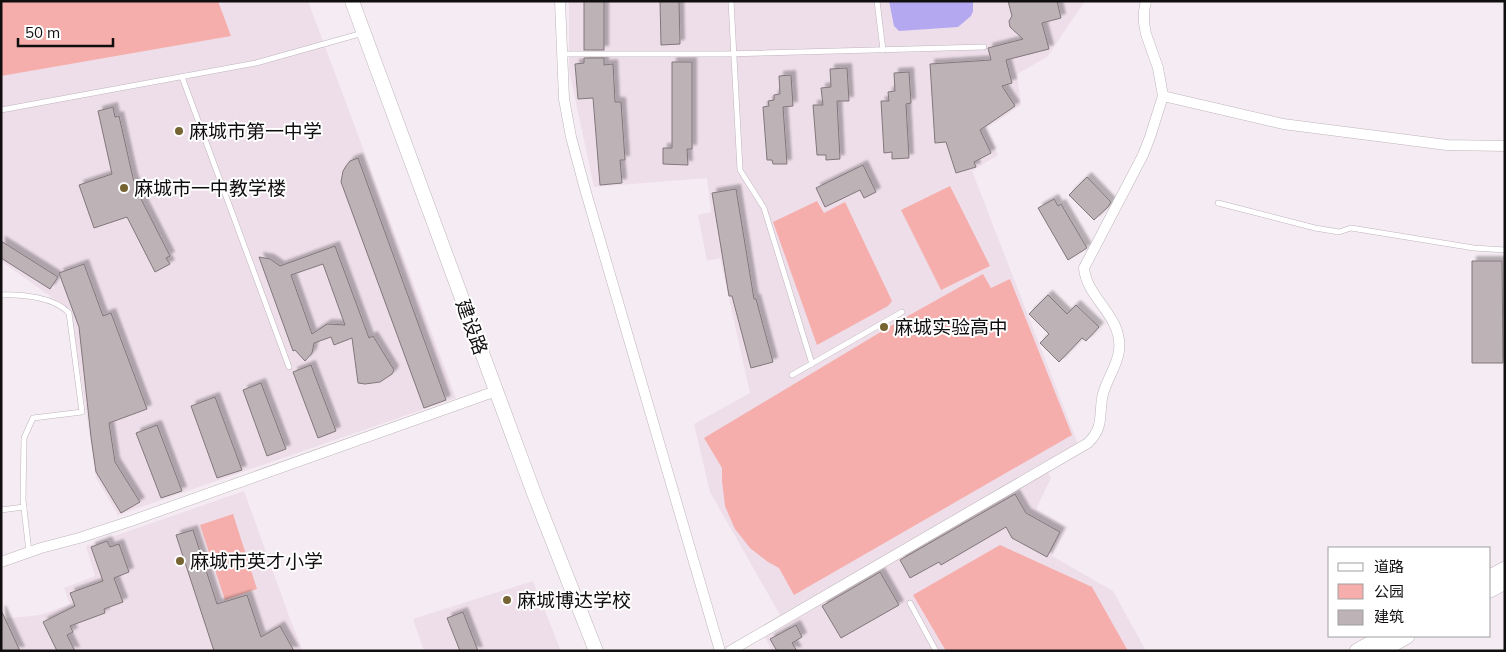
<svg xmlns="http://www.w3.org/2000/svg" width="1506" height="652" font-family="Mulish,'Noto Sans SC',sans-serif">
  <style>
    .built { fill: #eedee9 }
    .green { fill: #f5aeab }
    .water { fill: #b4a9f1 }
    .building { fill: #bdb2b5; stroke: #82777a; fill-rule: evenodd; filter: url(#shadow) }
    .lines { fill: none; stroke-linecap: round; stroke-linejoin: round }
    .service-casing { stroke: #beb5bb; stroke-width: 6 }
    .minor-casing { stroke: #beb5bb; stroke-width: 11 }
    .tertiary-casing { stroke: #beb5bb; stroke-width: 15 }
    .secondary-casing { stroke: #beb5bb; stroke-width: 16 }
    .service { stroke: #fff; stroke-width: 5 }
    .minor { stroke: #fff; stroke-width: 10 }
    .tertiary { stroke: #fff; stroke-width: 14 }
    .secondary { stroke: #fff; stroke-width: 15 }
    .poi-dot { fill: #756432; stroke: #fff; stroke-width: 2 }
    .labels { text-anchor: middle; stroke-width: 4; stroke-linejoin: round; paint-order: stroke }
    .poi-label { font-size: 19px; fill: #110e10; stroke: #fff; text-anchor: start }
    .street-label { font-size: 19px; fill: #110e10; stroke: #fff }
  </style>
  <defs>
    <filter id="shadow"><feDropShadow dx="4.5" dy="-4.5" stdDeviation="1" flood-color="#0004"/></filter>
  </defs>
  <rect width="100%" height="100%" fill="#f5ebf2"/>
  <!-- built -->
  <g class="built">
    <path d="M1,1H308L456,398L118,515L96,478L71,311L1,261Z"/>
    <path d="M569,1H1085L1047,57L1017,74L1021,105L985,129L998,155L972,171L1078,444L780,615L710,492L694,424L750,393L720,258L707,261L698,215L711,212L707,178L594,187L569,70Z"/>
    <path d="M1047,471L1051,478L1036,509L1068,527L1052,556L1113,591L1146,651H772L765,637Z"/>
    <path d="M244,491L290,619L303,651H1V619L40,615L70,604L64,588L95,576L86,546Z"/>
    <path d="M533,581L561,651H424L413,619Z"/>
  </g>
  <!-- green -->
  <g class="green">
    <path d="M1,1H218L231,36L1,76Z"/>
    <path d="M950,186L990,266L941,290L901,210Z"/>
    <path d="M817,201L824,213L845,202L892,301L888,306L817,345L773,222Z"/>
    <path d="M983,274L991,288L1010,279L1072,435L794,595L779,568L768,562L750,548L735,529L725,506L722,481V468L704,438L899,321Z"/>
    <path d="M233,514L257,589L225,600L200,525Z"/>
    <path d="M1000,545L1092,587L1128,651H946L913,595Z"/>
  </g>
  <!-- water -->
  <path class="water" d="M889,1H973V11L971,16L958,27L899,31L894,26Z"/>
  <!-- building -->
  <g class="building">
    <rect x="584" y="1" width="20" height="49"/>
    <path d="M660,1H679L680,44L661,45Z"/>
    <path d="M1008,1H1057L1061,18L1042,23L1049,49L1006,60L1012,83L1002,86L1015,106L980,130L991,153L974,162L976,167L956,173L946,142L935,143L930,64L991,60L988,48L1023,39L1010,27L1009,21L1012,16Z"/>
    <path d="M584,58H604V65L613,64L615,102H621L625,160H620L622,183L600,185L593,98L578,99L575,64L584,63Z"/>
    <path d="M672,62H692V149H687L688,165L663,164V148H672Z"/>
    <path d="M847,68L849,101H837L840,159L826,160V155H817L813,105H823L821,88L831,87L830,69Z"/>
    <path d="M909,72L911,103L906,104L909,158L892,159V152L884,153L881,101H889L888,92L895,91L894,73Z"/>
    <path d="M791,75L793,106L783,107L787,164H773L772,160H767L763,107L769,106L768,101L774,100V95L780,94L779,76Z"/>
    <path d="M113,107L115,117L119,116L133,178L140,197L170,256L166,258L170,264L155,272L127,217L94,228L79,185L112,174L98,111Z"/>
    <path d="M358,158L446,400L424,408L341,182L343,171L346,166L350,161Z"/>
    <path d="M863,165L876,192L864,198L860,190L825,207L816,188Z"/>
    <path d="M1087,177L1111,202L1108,207L1094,220L1069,195Z"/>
    <path d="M736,189L754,299H756L773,362L751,368L732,296H729L712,193Z"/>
    <path d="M1054,199L1058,206L1061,204L1087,248L1068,260L1038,208Z"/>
    <path d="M1,241L58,277L50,289L1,258Z"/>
    <path d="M335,246L369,338L373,336L394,370L392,374L380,382L365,384L358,383L352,338L334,345L331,337L314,343L312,353L305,361L295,350L293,351L259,257L270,259L280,266ZM323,264L345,325L327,324L312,334L291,275Z"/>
    <path d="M1472,261H1502L1503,363H1472Z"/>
    <path d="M84,264L103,316L111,313L147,409L109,423L115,462L140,502L121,513L96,472L91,437L79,327L59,273Z"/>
    <path d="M1048,295L1067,314L1076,305L1099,327L1086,341L1082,338L1059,362L1040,343L1049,334L1029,314Z"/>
    <path d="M311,365L336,431L318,438L293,372Z"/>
    <path d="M261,383L286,449L267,456L243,390Z"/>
    <path d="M215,397L242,470L217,478L191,406Z"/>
    <path d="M157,425L182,491L161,498L136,433Z"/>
    <path d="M1015,494L1026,513L1060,532L1047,557L1012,538L1006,527L941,565L939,562L910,578L900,560Z"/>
    <path d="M193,530L217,604L247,595L261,637L280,626L294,651H214L176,535Z"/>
    <path d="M107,541L110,547L119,544L129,572L114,578L123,602L104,609L105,613L70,626L73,632L67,635L75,651H57L43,622L75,606L70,593L103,581L91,547Z"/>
    <path d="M880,572L899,605L841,638L822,606Z"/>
    <path d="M1,610L20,651H1Z"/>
    <path d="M463,612L478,651H460L447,618Z"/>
    <path d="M796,625L802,637L792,643L797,651H777L770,639Z"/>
  </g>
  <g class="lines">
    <!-- service casing -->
    <g class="service-casing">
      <g id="service">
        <path d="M731,1L740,170L764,208L812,364"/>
        <path d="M877,1L883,50"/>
        <path d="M562,54H724L984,47"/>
        <path d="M182,77L289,367"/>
        <path d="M1,110L256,63L363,33"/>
        <path d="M1218,203L1315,228L1339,232L1351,228L1474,248L1505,250"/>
        <path d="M1,295C22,294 54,297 69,313L82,412L33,418L24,438L23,500L29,552"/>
        <path d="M792,375L902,312"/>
        <path d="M1,510L24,507"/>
        <path d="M910,603L936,651"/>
      </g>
    </g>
    <!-- minor casing -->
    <g class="minor-casing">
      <g id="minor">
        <path d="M560,1L564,99L571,137L585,189L720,651"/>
        <path d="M1163,96L1283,124L1447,145L1505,146"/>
        <path d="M1,562L41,548L79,538L131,521L496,391"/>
        <path d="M730,651L1088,443C1105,426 1098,415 1103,394C1107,379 1117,366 1119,351C1123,315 1087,300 1084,268L1143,155L1150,137L1163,96L1158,68L1146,34L1144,23V11L1146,1"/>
      </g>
    </g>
    <!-- tertiary casing -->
    <g class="tertiary-casing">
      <path id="tertiary" d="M352,1L535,496L596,651"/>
    </g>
    <!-- secondary casing -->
    <g class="secondary-casing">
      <g id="secondary">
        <path d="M1490,577L1505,569"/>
        <path d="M1490,590L1505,582"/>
        <path d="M1357,651L1384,636"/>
        <path d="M1381,651L1407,636"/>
      </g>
    </g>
    <!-- service -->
    <use href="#service" class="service"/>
    <!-- minor -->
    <use href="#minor" class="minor"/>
    <!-- tertiary -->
    <use href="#tertiary" class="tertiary"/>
    <!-- secondary -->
    <use href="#secondary" class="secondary"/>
  </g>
  <!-- markers -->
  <g class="poi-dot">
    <circle cx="179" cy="131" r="5"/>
    <circle cx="124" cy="188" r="5"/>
    <circle cx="884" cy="327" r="5"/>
    <circle cx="180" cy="561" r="5"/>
    <circle cx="507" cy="600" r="5"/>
  </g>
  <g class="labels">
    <!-- poi labels -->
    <g class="poi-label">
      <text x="189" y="138">麻城市第一中学</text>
      <text x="134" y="195">麻城市一中教学楼</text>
      <text x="894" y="334">麻城实验高中</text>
      <text x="190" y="568">麻城市英才小学</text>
      <text x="517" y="607">麻城博达学校</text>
    </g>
    <!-- street labels -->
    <g class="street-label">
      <text transform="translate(472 327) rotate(70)" y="7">建设路</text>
    </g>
  </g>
  <!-- border -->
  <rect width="1506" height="652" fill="none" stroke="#110e10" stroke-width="5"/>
  <!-- legend -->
  <rect x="1328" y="547" width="162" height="90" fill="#ffffff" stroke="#a09f9f"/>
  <rect x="1338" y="563" width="25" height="8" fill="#ffffff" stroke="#a09f9f"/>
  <text x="1374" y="572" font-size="15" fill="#110e10">道路</text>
  <rect x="1338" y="584" width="25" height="15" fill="#f5aeab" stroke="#a09f9f"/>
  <text x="1374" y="597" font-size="15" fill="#110e10">公园</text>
  <rect x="1338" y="610" width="25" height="15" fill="#bdb2b5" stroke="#a09f9f"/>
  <text x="1374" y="622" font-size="15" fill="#110e10">建筑</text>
  <!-- scale -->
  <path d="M18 38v8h95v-8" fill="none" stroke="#110e10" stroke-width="2.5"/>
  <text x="25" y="38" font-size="15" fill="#110e10" stroke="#ffffff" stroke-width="4" paint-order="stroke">50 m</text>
</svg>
